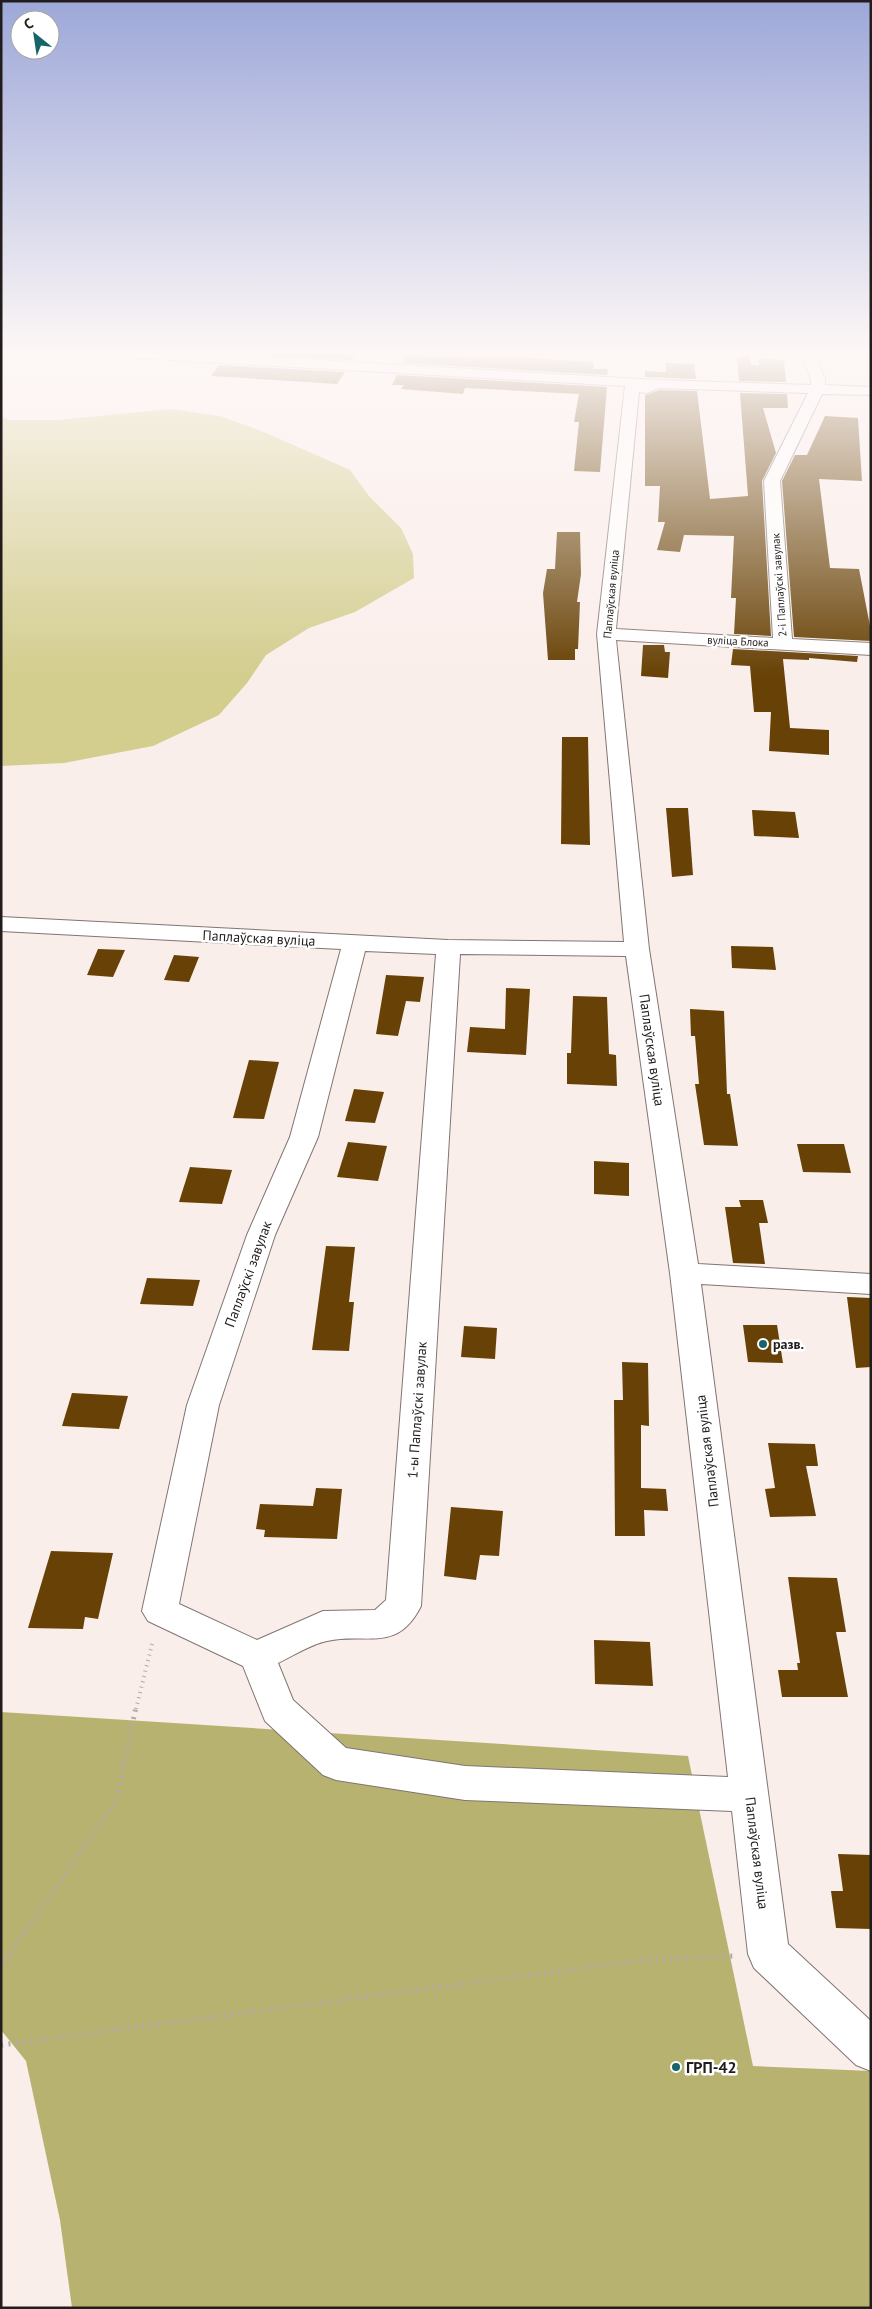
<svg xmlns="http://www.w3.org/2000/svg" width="872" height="2309" font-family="'PT Sans',sans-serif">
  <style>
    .green { fill: #d3cd8e }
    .forest { fill: #b8b270 }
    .building { fill: #674105 }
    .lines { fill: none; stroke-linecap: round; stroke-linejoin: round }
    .street-casing { stroke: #807572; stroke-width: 2 }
    .path-far1 { stroke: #b3a9a6; stroke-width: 4; stroke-dasharray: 1 4.5; stroke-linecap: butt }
    .path { stroke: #b3a9a6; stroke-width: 5; stroke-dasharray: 2 5.5; stroke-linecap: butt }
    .street { fill: #fff; fill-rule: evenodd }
    .poi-dot { fill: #166569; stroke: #fff; stroke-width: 2 }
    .labels { text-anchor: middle; stroke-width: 5; stroke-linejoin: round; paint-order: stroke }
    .far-street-label { font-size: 11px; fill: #221d1c; stroke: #fff }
    .street-label { font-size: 14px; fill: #221d1c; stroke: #fff }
    .poi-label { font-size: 14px; font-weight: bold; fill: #221d1c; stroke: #fff; text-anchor: start }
    .near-poi-label { font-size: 16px; font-weight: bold; fill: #221d1c; stroke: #fff; text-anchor: start }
  </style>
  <rect width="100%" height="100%" fill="#faeeea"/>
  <!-- green -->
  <path class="green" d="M171,409L220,416L264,432L350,470L369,496L401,528L413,554L414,578L355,612L309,628L266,655L247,683L219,715L153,746L64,763L1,766V416L9,420H58Z"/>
  <!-- forest -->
  <path class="forest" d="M1,1712L688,1756L753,2066L871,2071V2308H72L60,2220L26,2061L1,2030Z"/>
  <!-- building -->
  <g class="building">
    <path d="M232,353H356L352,360Z"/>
    <path d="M749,355L751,365H759V358L784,360L786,382L739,381L737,357Z"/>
    <path d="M406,356L513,357L594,362L593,369H608L607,375L403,363Z"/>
    <path d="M666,363L694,364L696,379L645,377V371L666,372Z"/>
    <path d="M219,365L345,372L337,384L211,376Z"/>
    <path d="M397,375L607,387L600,472L574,471L579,422H574L579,394L465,388L463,394L401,389L404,385H392Z"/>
    <path d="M660,390L697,391L710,499L748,496L740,393L787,394L788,408H763L776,453L762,481L771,636L734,634L736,598H731L734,536L684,535L680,552L657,550L665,522H658L660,486H645V395Z"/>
    <path d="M825,416L858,418L862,481L819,479L830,568L859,569L871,631V641L794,637L782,481L795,455H807Z"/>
    <path d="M557,532H580L581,574L577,602H580L578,649H575V660H548L543,593L547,569H555Z"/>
    <path d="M643,645H664L665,652H670L668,678L641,676Z"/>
    <path d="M733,649L858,656L857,662L809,658V660L783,659L790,728L829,730V755L769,751L771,712H754L750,666L731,665Z"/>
    <path d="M562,737H588L590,845L561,844Z"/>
    <path d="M666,808H688L693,875L672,877Z"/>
    <path d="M752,810L795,812L799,838L754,836Z"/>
    <path d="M731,946L773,947L776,970L732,968Z"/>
    <path d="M98,949L125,950L113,977L87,975Z"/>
    <path d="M174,955L199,957L189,982L164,980Z"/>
    <path d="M386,975L424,977L420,1002L406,1001L398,1036L376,1034Z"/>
    <path d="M506,988L530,989L526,1055L467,1052L470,1027L505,1029Z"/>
    <path d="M573,996L607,997L609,1054L616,1055L617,1086L567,1084V1053H571Z"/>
    <path d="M690,1009L724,1011L727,1094H730L738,1146L704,1145L695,1084H699L695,1036H691Z"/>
    <path d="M249,1060L279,1062L264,1119L233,1118Z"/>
    <path d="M354,1089L384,1092L375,1123L345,1121Z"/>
    <path d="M348,1142L387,1146L378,1181L337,1177Z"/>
    <path d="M797,1144H844L851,1173L803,1172Z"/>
    <path d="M594,1161L629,1163V1196L594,1194Z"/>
    <path d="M190,1167L232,1170L222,1204L179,1202Z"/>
    <path d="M739,1200H763L768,1223H759L765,1264L733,1263L725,1207H741Z"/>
    <path d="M326,1246L355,1247L349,1302H354L349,1351L312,1350Z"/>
    <path d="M147,1278L200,1280L193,1306L140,1304Z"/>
    <path d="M847,1297L871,1298V1367L856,1368Z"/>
    <path d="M743,1325H777L783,1363L748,1362Z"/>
    <path d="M464,1326L497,1328L495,1359L461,1357Z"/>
    <path d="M622,1362L648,1363L649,1426L641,1425V1488L666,1489L668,1511L644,1510L645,1536H615L614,1400H623Z"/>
    <path d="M72,1393L128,1396L119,1429L62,1426Z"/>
    <path d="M768,1443L815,1444L818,1466H806L816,1516L770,1517L765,1489L775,1488Z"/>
    <path d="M316,1488L342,1489L337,1539L264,1537L265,1530L256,1529L260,1504L313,1506Z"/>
    <path d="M451,1507L503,1511L499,1556L480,1555L476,1580L444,1576Z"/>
    <path d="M51,1551L113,1553L98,1619L85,1617L83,1629L28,1628Z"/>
    <path d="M788,1577L837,1578L846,1632H836L848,1697H782L778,1670H798L797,1663H800Z"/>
    <path d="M594,1640L650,1642L653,1686L595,1684Z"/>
    <path d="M838,1854L871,1855V1929L836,1928L831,1891H843Z"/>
  </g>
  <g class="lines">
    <!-- street casing -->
    <g class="street-casing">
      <path id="street" d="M110,353H195L658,380L811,385V379L801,353H815L825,379V385L871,387V395L822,394L780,481L792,639L871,643V655L616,640L649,949L698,1264L871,1274V1294L701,1284L788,1944L871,2021V2071L856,2065L754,1968L748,1954L732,1811L465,1800L336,1780L323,1775L265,1721L243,1666L148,1621L142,1611L187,1405L247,1235L290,1137L341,949L1,931V917L448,940L624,942L597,634L625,386L117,357ZM660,388L808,393L764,481L773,638L616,629L639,392L646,393ZM365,951L436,954L386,1600L375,1610L323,1611L257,1640L179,1604L219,1405L275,1235L318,1137ZM460,954L626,956L670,1273L728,1777L465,1766L346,1748L293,1700L278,1663C293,1656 311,1644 327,1641C366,1632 397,1654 421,1606Z"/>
    </g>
    <!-- path-far1 -->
    <path class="path-far1" d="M136,1709L153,1640"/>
    <!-- path -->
    <g class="path">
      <path d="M1,1966L116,1801L136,1707"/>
      <path d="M1,2045L643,1960L735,1956"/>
    </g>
    <!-- street -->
    <use href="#street" class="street"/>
  </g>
  <!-- sky -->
  <linearGradient id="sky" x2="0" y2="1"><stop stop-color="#9da8d9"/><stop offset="0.52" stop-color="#fdf7f6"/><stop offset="1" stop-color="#fdf7f6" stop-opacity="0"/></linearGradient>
  <rect width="872" height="677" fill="url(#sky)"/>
  <!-- markers -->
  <g class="poi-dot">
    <circle cx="763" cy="1344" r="5"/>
    <circle cx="676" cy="2067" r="5"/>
  </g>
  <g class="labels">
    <!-- far-street labels -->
    <g class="far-street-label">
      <text transform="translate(779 585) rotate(-94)" y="4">2-і Паплаўскі завулак</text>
      <text transform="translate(611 594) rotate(-85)" y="4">Паплаўская вуліца</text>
      <text transform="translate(738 641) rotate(3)" y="4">вуліца Блока</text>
    </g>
    <!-- street labels -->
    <g class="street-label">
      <text transform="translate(259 938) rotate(3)" y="5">Паплаўская вуліца</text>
      <text transform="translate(652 1050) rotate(82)" y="5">Паплаўская вуліца</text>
      <text transform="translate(248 1274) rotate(-70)" y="5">Паплаўскі завулак</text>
      <text transform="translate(417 1410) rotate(-86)" y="5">1-ы Паплаўскі завулак</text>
      <text transform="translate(707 1451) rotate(-97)" y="5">Паплаўская вуліца</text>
      <text transform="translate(757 1853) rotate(83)" y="5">Паплаўская вуліца</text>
    </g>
    <!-- poi labels -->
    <g class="poi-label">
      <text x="773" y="1349">разв.</text>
    </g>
    <!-- near-poi labels -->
    <g class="near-poi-label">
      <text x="686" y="2073">ГРП-42</text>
    </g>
  </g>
  <!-- border -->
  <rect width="872" height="2309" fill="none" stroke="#221d1c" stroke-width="5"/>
  <!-- north arrow -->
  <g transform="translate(35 35) rotate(330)"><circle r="24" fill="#ffffff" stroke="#a7a5a4"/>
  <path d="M0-4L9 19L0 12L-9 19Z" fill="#166569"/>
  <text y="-8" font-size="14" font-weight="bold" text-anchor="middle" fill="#221d1c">С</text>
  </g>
</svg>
